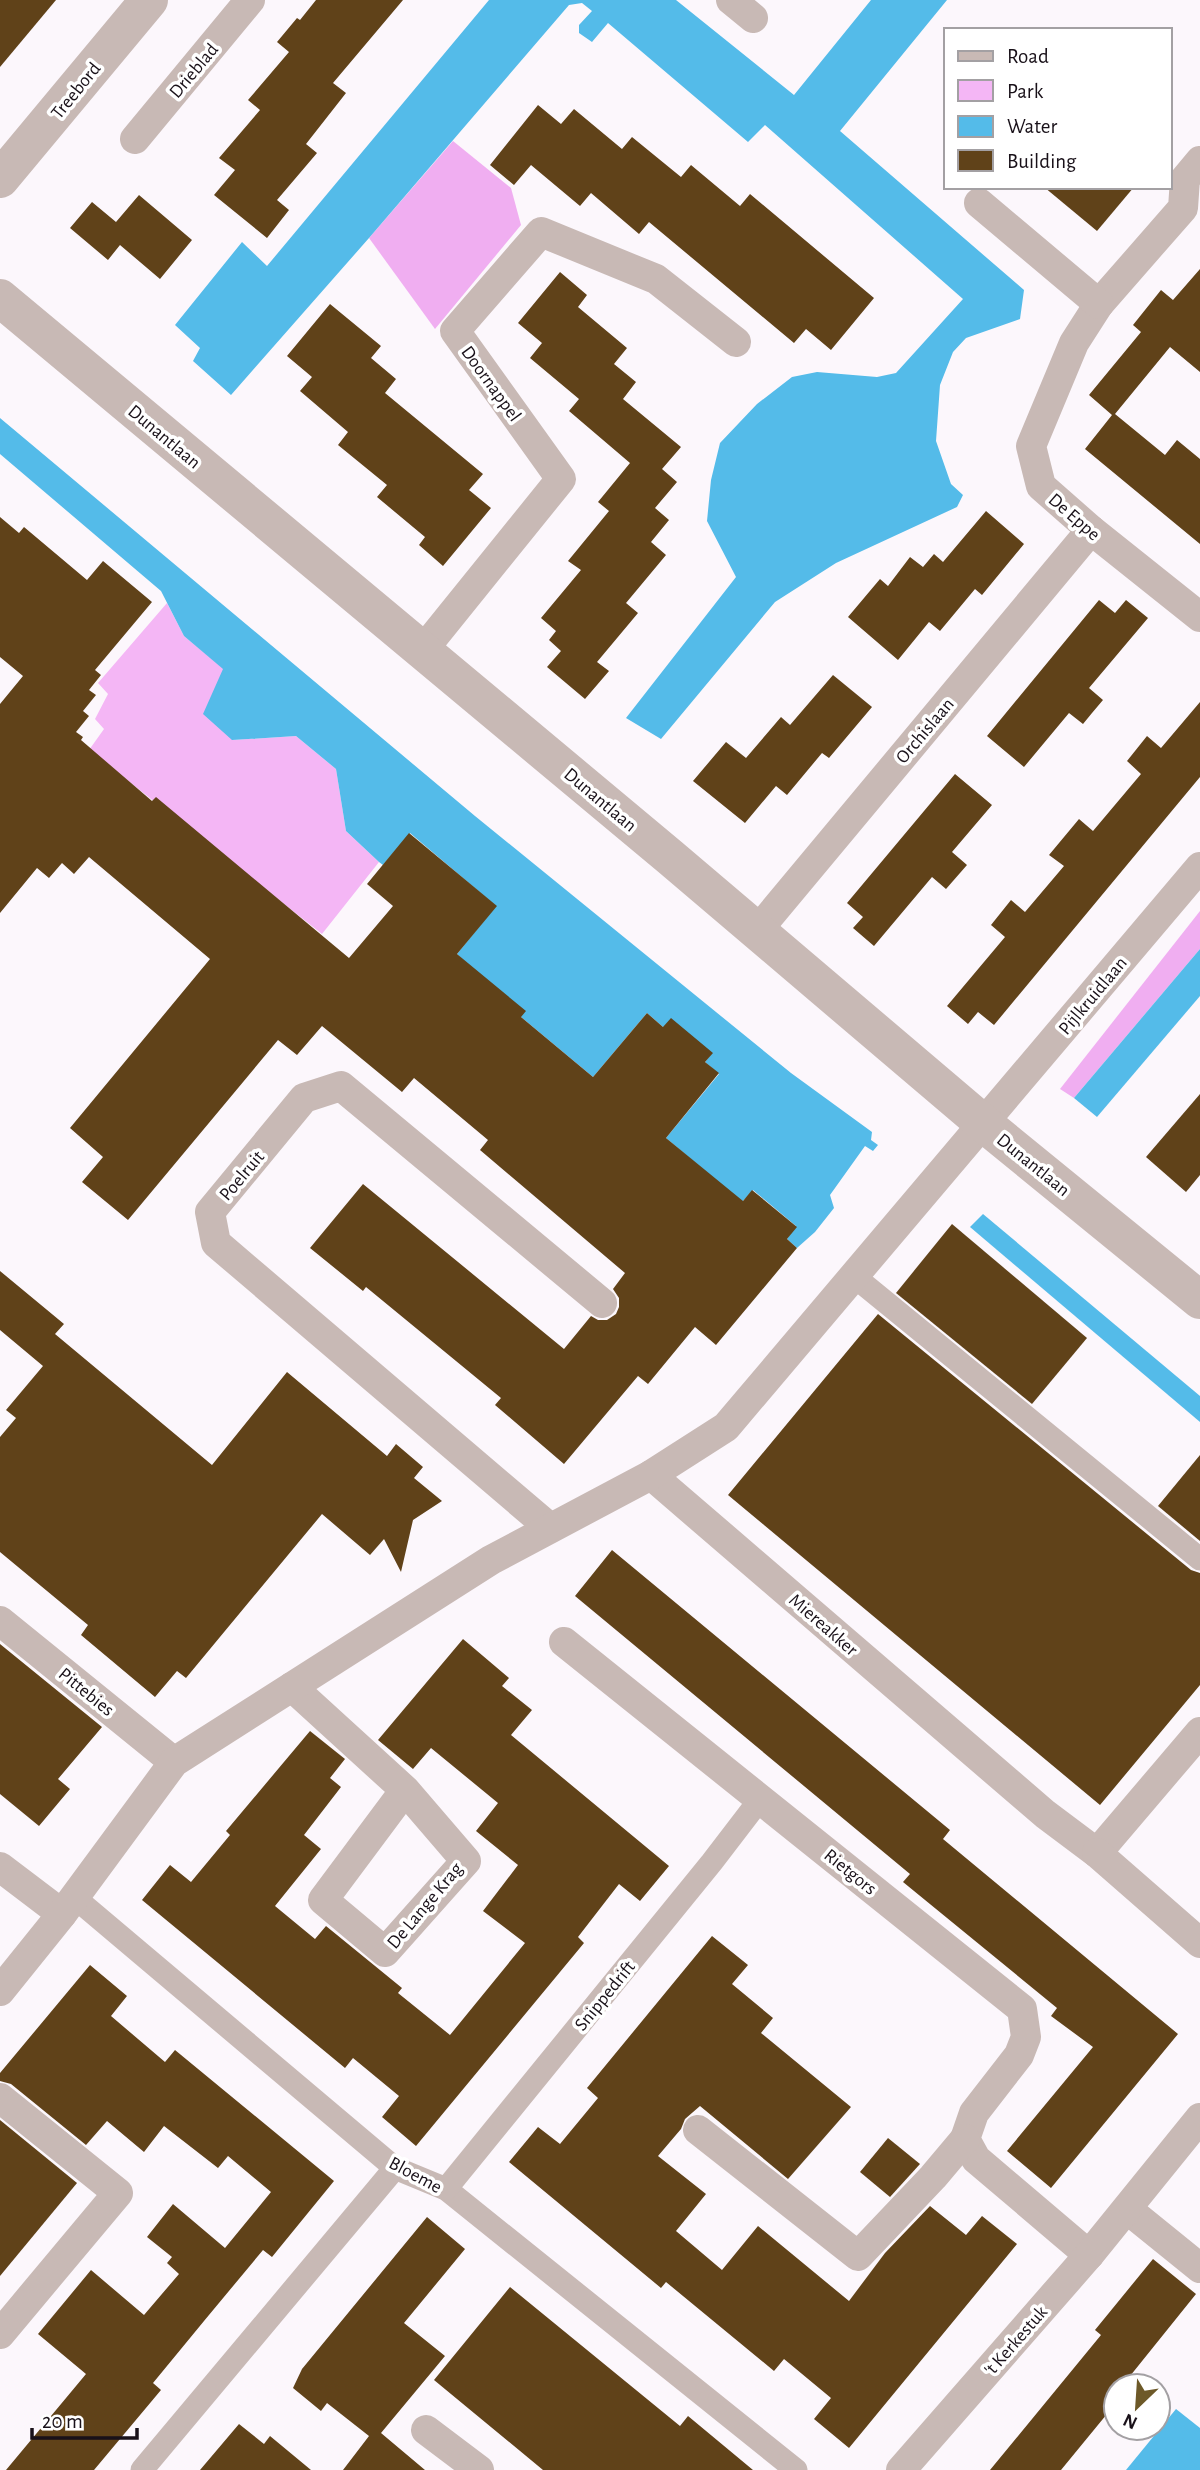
<svg xmlns="http://www.w3.org/2000/svg" width="1200" height="2470" font-family="'Alegreya Sans',sans-serif">
  <style>
    .green { fill: #f4b6f5 }
    .forest { fill: #f0aef1 }
    .water { fill: #54bbe9 }
    .building { fill: #604219 }
    .lines { fill: none; stroke-linecap: round; stroke-linejoin: round }
    .pedestrian { stroke: #c8b9b5; stroke-width: 23 }
    .minor { stroke: #c8b9b5; stroke-width: 30 }
    .tertiary { stroke: #c8b9b5; stroke-width: 38 }
    .labels { text-anchor: middle; stroke-width: 7; stroke-linejoin: round; paint-order: stroke }
    .street-label { font-size: 19px; fill: #191119; stroke: #fff }
  </style>
  <rect width="100%" height="100%" fill="#fcf7fc"/>
  <!-- green -->
  <path class="green" d="M167,603L184,636L224,669L232,740L296,736L336,769L346,831L379,862L322,934L89,750L104,729L95,719L108,694L98,683Z"/>
  <!-- forest -->
  <g class="forest">
    <path d="M453,141L511,188L521,225L435,329L369,238Z"/>
    <path d="M1200,911V949L1074,1098L1060,1089Z"/>
  </g>
  <!-- water -->
  <g class="water">
    <path d="M489,0H676L794,95L871,0H947L840,131L1024,290L1020,319L966,338L953,352L940,385L936,441L951,484L963,495L957,507L836,563L775,602L661,739L626,718L736,577L707,521L711,480L720,443L757,404L792,377L817,372L877,377L896,373L963,299L765,125L748,142L608,23L592,42L579,33V25L592,11L582,3L569,5L369,238L231,395L193,361L200,348L175,325L242,242L267,266Z"/>
    <path d="M0,418L475,816L791,1073L872,1132L871,1140L878,1145L873,1151L865,1146L830,1195L834,1208L815,1232L797,1248L787,1239L796,1226L753,1190L742,1202L666,1138L719,1074L705,1062L712,1053L663,1027L647,1013L593,1077L521,1017L457,954L496,906L410,833L383,865L379,862L346,831L336,769L296,736L232,740L203,714L223,669L184,636L161,591L0,454Z"/>
    <path d="M1200,949V996L1097,1117L1074,1098Z"/>
    <path d="M983,1214L1200,1396V1422L970,1227Z"/>
    <path d="M1176,2409L1200,2428V2470H1126Z"/>
  </g>
  <!-- building -->
  <g class="building">
    <path d="M0,0H56L0,67Z"/>
    <path d="M316,0H403L333,83L346,93L306,144L317,153L277,200L289,210L267,238L214,195L235,170L219,158L260,110L248,100L289,52L277,42L297,18L300,20Z"/>
    <path d="M538,105L561,124L574,109L622,149L632,137L681,177L691,165L740,206L750,194L874,298L831,350L806,329L794,343L649,222L639,234L591,193L580,206L531,165L514,185L490,165Z"/>
    <path d="M1044,187H1134L1097,231Z"/>
    <path d="M139,195L192,240L160,279L120,245L108,260L70,228L92,202L116,222Z"/>
    <path d="M1200,269V372L1170,347L1115,414L1165,455L1177,440L1200,459V544L1085,449L1112,415L1089,395L1141,332L1133,325L1161,290L1173,300Z"/>
    <path d="M560,272L587,295L578,307L627,348L614,364L636,382L623,399L681,447L662,469L677,482L655,508L669,520L651,542L666,555L626,603L638,613L597,662L609,671L585,699L547,667L561,651L549,640L556,631L541,618L581,570L568,561L609,511L598,502L630,463L569,411L579,399L530,358L542,343L518,323Z"/>
    <path d="M330,304L381,346L371,358L396,379L385,393L483,474L469,490L491,508L443,566L419,545L425,537L377,497L387,485L338,445L348,432L300,391L312,377L287,356Z"/>
    <path d="M986,511L1024,544L982,595L975,589L940,631L929,622L898,660L848,617L880,579L888,586L910,557L923,567L934,554L943,562Z"/>
    <path d="M0,517L19,533L24,527L87,580L103,561L152,602L95,670L101,675L89,690L96,695L83,711L89,716L76,732L83,737L81,740L152,801L156,797L349,958L393,906L367,884L409,833L497,906L457,954L526,1011L521,1017L593,1077L647,1013L663,1027L671,1018L713,1053L705,1062L719,1073L666,1138L743,1201L752,1190L797,1227L787,1239L797,1248L716,1345L695,1327L648,1384L638,1376L564,1464L495,1405L501,1398L366,1287L363,1291L310,1248L363,1184L564,1349L591,1316L598,1320H607L616,1314L619,1307V1298L613,1289L625,1273L480,1150L488,1140L414,1078L402,1092L322,1026L297,1055L278,1040L128,1220L82,1182L103,1157L70,1128L210,959L89,857L74,874L62,863L49,878L37,868L0,913V704L23,676L0,657Z"/>
    <path d="M1099,600L1115,613L1126,600L1148,618L1089,688L1103,700L1092,713L1083,724L1069,713L1024,767L987,736Z"/>
    <path d="M833,675L872,707L829,758L822,753L787,795L776,786L745,823L693,781L726,742L746,758L781,717L790,725Z"/>
    <path d="M1200,702V777L994,1025L978,1012L968,1024L947,1006L1005,937L991,925L1011,900L1025,912L1064,866L1049,855L1079,819L1093,831L1141,774L1127,761L1147,736L1161,748Z"/>
    <path d="M955,774L992,805L952,852L967,865L946,889L932,877L874,946L853,928L863,917L847,903Z"/>
    <path d="M1200,1094V1175L1186,1192L1146,1157Z"/>
    <path d="M952,1224L1087,1338L1032,1404L896,1293Z"/>
    <path d="M0,1271L64,1324L55,1334L212,1465L287,1372L387,1456L396,1444L423,1467L414,1478L442,1501L413,1520L401,1572L384,1539L370,1555L322,1514L186,1678L177,1671L155,1697L81,1635L88,1625L0,1552V1437L16,1418L6,1410L43,1366L0,1330Z"/>
    <path d="M878,1314L1191,1570L1200,1573V1685L1100,1805L728,1495Z"/>
    <path d="M1200,1455V1541L1158,1506Z"/>
    <path d="M612,1550L950,1830L943,1839L1178,2034L1051,2188L1007,2151L1093,2047L1051,2016L1057,2008L903,1882L910,1874L575,1596Z"/>
    <path d="M463,1639L509,1678L502,1686L532,1710L511,1735L669,1866L640,1901L619,1884L578,1937L584,1943L416,2146L382,2117L399,2096L353,2058L345,2068L142,1900L170,1865L191,1882L230,1835L226,1831L310,1731L345,1759L330,1778L341,1787L304,1835L321,1849L275,1906L315,1939L326,1926L402,1988L398,1993L450,2035L525,1943L483,1911L518,1865L476,1831L498,1803L431,1748L413,1769L378,1740Z"/>
    <path d="M0,1644L102,1727L58,1779L70,1789L39,1826L0,1794Z"/>
    <path d="M712,1936L748,1965L732,1984L773,2018L761,2033L851,2107L788,2179L700,2106L685,2119L681,2129L658,2156L706,2194L676,2231L722,2270L758,2226L849,2301L885,2253L930,2206L966,2235L982,2216L1017,2244L849,2448L814,2419L831,2398L784,2359L774,2371L666,2282L661,2288L509,2162L538,2127L560,2144L598,2098L587,2088Z"/>
    <path d="M90,1965L127,1996L111,2016L165,2062L175,2050L334,2181L272,2257L263,2250L204,2321L153,2383L161,2390L94,2470H6L86,2374L38,2334L91,2270L144,2315L179,2274L167,2263L172,2257L147,2237L173,2204L225,2248L271,2192L228,2156L218,2168L164,2126L144,2152L107,2121L86,2145L11,2084L0,2081V2073Z"/>
    <path d="M0,2120L77,2183L0,2276Z"/>
    <path d="M888,2138L920,2164L890,2197L860,2172Z"/>
    <path d="M427,2217L465,2249L404,2323L445,2356L381,2433L425,2470H343L369,2436L327,2403L321,2411L293,2388L302,2369Z"/>
    <path d="M1153,2259L1196,2294L1122,2386H1116V2403L1061,2470H990L1101,2335L1095,2330Z"/>
    <path d="M510,2287L680,2426L688,2416L753,2470H543L434,2380Z"/>
    <path d="M239,2424L264,2444L270,2436L311,2470H200Z"/>
  </g>
  <g class="lines">
    <!-- pedestrian -->
    <g class="pedestrian">
      <path d="M855,1277L1200,1559"/>
      <path d="M74,1897L395,2168L446,2189L796,2470"/>
      <path d="M446,2189L712,1862L761,1798"/>
      <path d="M142,2470L395,2168"/>
    </g>
    <!-- minor -->
    <g class="minor">
      <path d="M731,0L753,18"/>
      <path d="M135,139L250,0"/>
      <path d="M1200,161L1185,179L1183,208L1099,304L1074,343L1031,446L1041,486L1091,530L1200,617"/>
      <path d="M979,203L1099,304"/>
      <path d="M423,650L561,479L455,331L541,232L656,279L736,342"/>
      <path d="M757,931L1091,530"/>
      <path d="M651,1475L1045,1814L1097,1853L1200,1732"/>
      <path d="M550,1528L216,1243L210,1212L304,1098L341,1086L602,1303"/>
      <path d="M0,1621L174,1762"/>
      <path d="M564,1642L1022,2009L1026,2037L1019,2055L974,2113L965,2139L976,2159L1089,2255"/>
      <path d="M292,1687L405,1790L466,1861L385,1952L323,1900L405,1790"/>
      <path d="M1097,1853L1200,1943"/>
      <path d="M0,1867L62,1914"/>
      <path d="M0,1991L62,1914L174,1762L491,1560L651,1475L726,1427L1200,867"/>
      <path d="M0,2098L118,2193L0,2334"/>
      <path d="M698,2130L858,2256L933,2177L965,2139"/>
      <path d="M1127,2209L1200,2268"/>
      <path d="M426,2430L479,2470"/>
      <path d="M901,2470L1089,2255L1200,2118"/>
    </g>
    <!-- tertiary -->
    <g class="tertiary">
      <path d="M0,179L149,0"/>
      <path d="M0,298L670,857L983,1123L1200,1300"/>
    </g>
  </g>
  <g class="labels">
    <!-- street labels -->
    <g class="street-label">
      <text transform="translate(193 70) rotate(-50)" y="7">Drieblad</text>
      <text transform="translate(75 90) rotate(-51)" y="7">Treebord</text>
      <text transform="translate(492 383) rotate(54)" y="7">Doornappel</text>
      <text transform="translate(165 436) rotate(40)" y="7">Dunantlaan</text>
      <text transform="translate(1075 516) rotate(41)" y="7">De Eppe</text>
      <text transform="translate(924 730) rotate(-50)" y="7">Orchislaan</text>
      <text transform="translate(601 799) rotate(40)" y="7">Dunantlaan</text>
      <text transform="translate(1092 995) rotate(-50)" y="7">Pijlkruidlaan</text>
      <text transform="translate(1034 1164) rotate(39)" y="7">Dunantlaan</text>
      <text transform="translate(241 1175) rotate(-50)" y="7">Poelruit</text>
      <text transform="translate(824 1624) rotate(41)" y="7">Miereakker</text>
      <text transform="translate(87 1691) rotate(39)" y="7">Pittebies</text>
      <text transform="translate(851 1871) rotate(39)" y="7">Rietgors</text>
      <text transform="translate(424 1905) rotate(-50)" y="7">De Lange Krag</text>
      <text transform="translate(604 1995) rotate(-51)" y="7">Snippedrift</text>
      <text transform="translate(416 2174) rotate(28)" y="7">Bloeme</text>
      <text transform="translate(1015 2340) rotate(-49)" y="7">'t Kerkestuk</text>
    </g>
  </g>
  <!-- legend -->
  <rect x="944" y="28" width="228" height="161" fill="#ffffff" stroke="#a3a0a3" stroke-width="2"/>
  <rect x="958" y="51" width="35" height="10" fill="#c8b9b5" stroke="#a3a0a3" stroke-width="2"/>
  <text x="1007" y="63" font-size="21" fill="#191119">Road</text>
  <rect x="958" y="80" width="35" height="21" fill="#f4b6f5" stroke="#a3a0a3" stroke-width="2"/>
  <text x="1007" y="98" font-size="21" fill="#191119">Park</text>
  <rect x="958" y="116" width="35" height="21" fill="#54bbe9" stroke="#a3a0a3" stroke-width="2"/>
  <text x="1007" y="133" font-size="21" fill="#191119">Water</text>
  <rect x="958" y="150" width="35" height="21" fill="#604219" stroke="#a3a0a3" stroke-width="2"/>
  <text x="1007" y="168" font-size="21" fill="#191119">Building</text>
  <!-- north arrow -->
  <g transform="translate(1137 2407) rotate(205)"><circle r="33" fill="#ffffff" stroke="#a3a0a3" stroke-width="2"/>
  <path d="M0-5L12 26L0 18L-12 26Z" fill="#6d5928"/>
  <text y="-10" font-size="19" font-weight="bold" text-anchor="middle" fill="#191119">N</text>
  </g>
  <!-- scale -->
  <path d="M32 2428v10h105v-10" fill="none" stroke="#191119" stroke-width="3.5"/>
  <text x="42" y="2428" font-size="21" fill="#191119" stroke="#ffffff" stroke-width="5" paint-order="stroke">20 m</text>
</svg>
